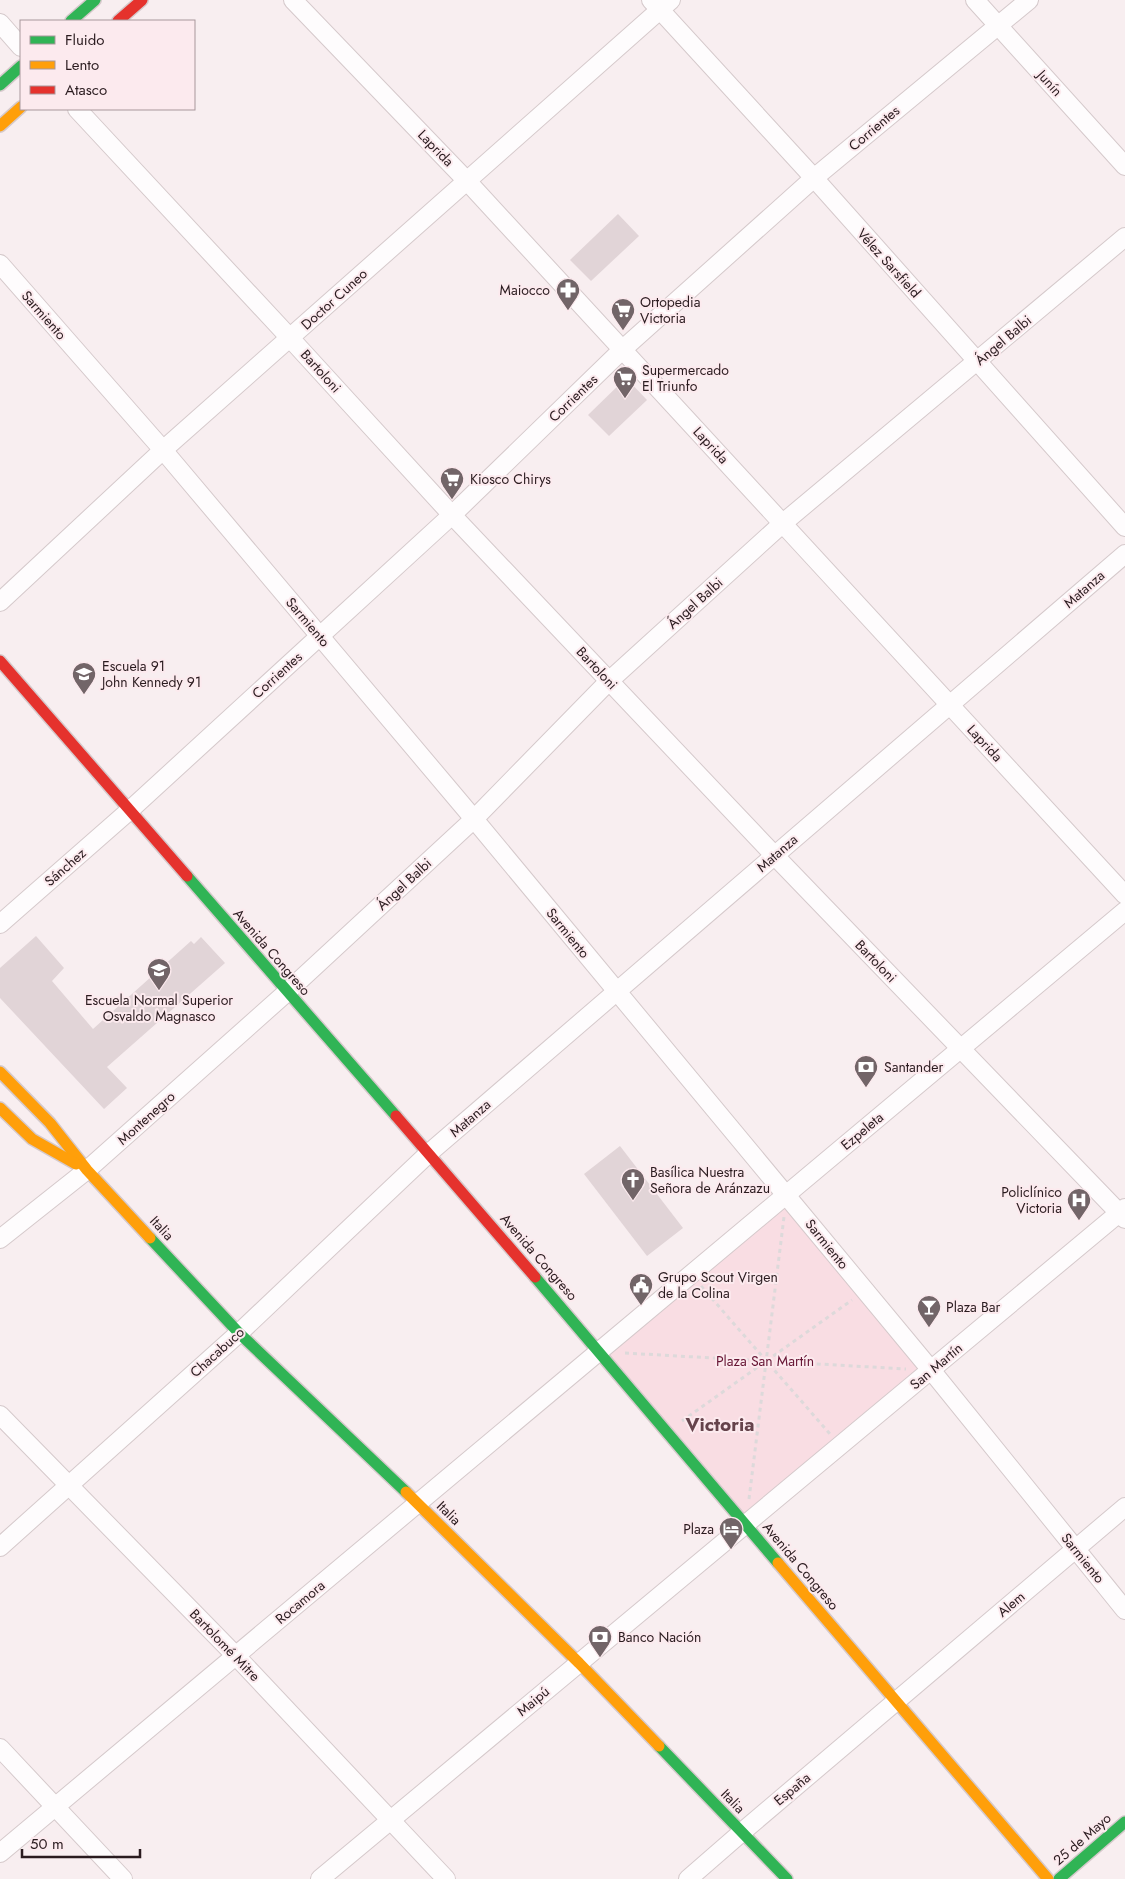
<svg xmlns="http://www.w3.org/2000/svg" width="1125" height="1879" font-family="Jost,sans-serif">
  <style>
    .green { fill: #f9dde3 }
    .building { fill: #e1d4d7 }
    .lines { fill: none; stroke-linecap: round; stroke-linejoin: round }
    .street-casing { stroke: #d5c9cb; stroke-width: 20 }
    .fast-casing { stroke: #d5c9cb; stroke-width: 14 }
    .slow-casing { stroke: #d5c9cb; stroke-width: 14 }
    .jam-casing { stroke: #d5c9cb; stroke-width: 14 }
    .path { stroke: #ddd9da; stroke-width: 3; stroke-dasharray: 4 4; stroke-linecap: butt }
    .street { stroke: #fefcfd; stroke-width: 18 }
    .fast { stroke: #30b455; stroke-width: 11 }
    .slow { stroke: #ff9f0a; stroke-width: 11 }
    .jam { stroke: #e5322d; stroke-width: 11 }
    .labels { text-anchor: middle; stroke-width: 4; stroke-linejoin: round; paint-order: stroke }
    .street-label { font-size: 14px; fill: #2a1b1f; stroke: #fceaee }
    .poi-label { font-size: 14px; fill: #2a1b1f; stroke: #fceaee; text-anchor: start }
    .park-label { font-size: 14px; fill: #661433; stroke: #fceaee }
    .district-label { font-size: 19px; font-weight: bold; fill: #65434b; stroke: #fceaee }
  </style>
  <rect width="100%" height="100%" fill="#f8eef0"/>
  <!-- green -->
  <path class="green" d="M787,1194L931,1370L746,1524L599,1351Z"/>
  <!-- building -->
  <g class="building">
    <path d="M618,214L639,236L591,281L570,260Z"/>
    <path d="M626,378L647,400L609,436L588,415Z"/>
    <path d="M36,936L64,968L52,981L93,1029L191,941L194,944L201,937L225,963L107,1067L127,1088L104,1109L0,998V968Z"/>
    <path d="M620,1146L683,1228L647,1256L584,1174Z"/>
  </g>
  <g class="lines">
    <!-- street casing -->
    <g class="street-casing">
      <g id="street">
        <path d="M293,0L467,181L1125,895"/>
        <path d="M651,0L814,178L1125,527"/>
        <path d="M975,0L1125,166"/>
        <path d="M0,23L21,47"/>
        <path d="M77,109L290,338L452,515L775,856L1125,1219"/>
        <path d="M0,264L163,450L474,819L931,1370L1125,1610"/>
        <path d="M0,602L163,450L671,0"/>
        <path d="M0,924L130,810L452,515L623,349L814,178L1029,0"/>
        <path d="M0,1239L87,1170L287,992L474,819L609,681L783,523L1125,237"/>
        <path d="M0,1415L236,1656L446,1879"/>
        <path d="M0,1547L239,1333L429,1153L1125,554"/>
        <path d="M0,1748L123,1879"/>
        <path d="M0,1853L1125,911"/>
        <path d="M320,1879L1125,1208"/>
        <path d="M688,1879L742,1832L1125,1507"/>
      </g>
    </g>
    <!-- fast casing -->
    <g class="fast-casing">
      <g id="fast">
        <path d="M71,21L95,0"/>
        <path d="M0,85L21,66"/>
        <path d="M187,876L396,1116"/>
        <path d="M150,1238L239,1333L406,1492"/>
        <path d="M535,1277L778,1563"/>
        <path d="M659,1746L787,1879"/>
        <path d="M1059,1879L1125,1822"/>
      </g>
    </g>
    <!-- slow casing -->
    <g class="slow-casing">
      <g id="slow">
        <path d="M0,126L21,107"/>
        <path d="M0,1072L50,1123L87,1170L150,1238"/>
        <path d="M0,1108L32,1139L76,1164"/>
        <path d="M406,1492L579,1663L659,1746"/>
        <path d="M778,1563L1048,1879"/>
      </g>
    </g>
    <!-- jam casing -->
    <g class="jam-casing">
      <g id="jam">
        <path d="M118,21L142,0"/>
        <path d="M0,661L187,876"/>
        <path d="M396,1116L535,1277"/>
      </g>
    </g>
    <!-- path -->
    <g class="path">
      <path d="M701,1286L830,1434"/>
      <path d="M625,1353L906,1369"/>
      <path d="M682,1421L852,1300"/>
      <path d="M749,1499L784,1217"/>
    </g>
    <!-- street -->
    <use href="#street" class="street"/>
    <!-- fast -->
    <use href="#fast" class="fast"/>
    <!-- slow -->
    <use href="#slow" class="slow"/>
    <!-- jam -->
    <use href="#jam" class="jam"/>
  </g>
  <!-- icons -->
  <defs>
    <g id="pharmacy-pin" transform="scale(1.25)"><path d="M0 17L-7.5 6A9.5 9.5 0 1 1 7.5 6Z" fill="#726568" stroke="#fceaee"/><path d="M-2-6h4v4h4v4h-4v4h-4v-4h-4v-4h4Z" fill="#fff"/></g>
    <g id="supermarket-pin" transform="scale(1.25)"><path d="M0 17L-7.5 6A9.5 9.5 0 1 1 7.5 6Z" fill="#726568" stroke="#fceaee"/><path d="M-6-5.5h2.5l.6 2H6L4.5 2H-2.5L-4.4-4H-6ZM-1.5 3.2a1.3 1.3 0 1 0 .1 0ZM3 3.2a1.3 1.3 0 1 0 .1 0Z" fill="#fff"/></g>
    <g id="school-pin" transform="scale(1.25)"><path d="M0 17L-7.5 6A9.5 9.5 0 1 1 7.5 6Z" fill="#726568" stroke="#fceaee"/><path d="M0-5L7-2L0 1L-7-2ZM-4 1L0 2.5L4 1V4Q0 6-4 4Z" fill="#fff"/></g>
    <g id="bank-pin" transform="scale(1.25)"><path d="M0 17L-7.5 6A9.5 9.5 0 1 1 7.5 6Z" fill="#726568" stroke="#fceaee"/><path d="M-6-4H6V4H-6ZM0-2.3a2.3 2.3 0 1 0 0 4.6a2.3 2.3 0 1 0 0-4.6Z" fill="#fff"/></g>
    <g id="church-pin" transform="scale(1.25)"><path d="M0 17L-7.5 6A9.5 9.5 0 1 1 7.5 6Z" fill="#726568" stroke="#fceaee"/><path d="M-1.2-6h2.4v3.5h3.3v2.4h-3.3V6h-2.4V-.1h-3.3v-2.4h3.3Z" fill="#fff"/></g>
    <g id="hospital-pin" transform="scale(1.25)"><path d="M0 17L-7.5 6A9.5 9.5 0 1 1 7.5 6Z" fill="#726568" stroke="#fceaee"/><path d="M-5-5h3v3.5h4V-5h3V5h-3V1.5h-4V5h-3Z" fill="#fff"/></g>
    <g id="civic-pin" transform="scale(1.25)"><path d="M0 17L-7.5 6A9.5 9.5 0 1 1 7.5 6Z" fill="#726568" stroke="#fceaee"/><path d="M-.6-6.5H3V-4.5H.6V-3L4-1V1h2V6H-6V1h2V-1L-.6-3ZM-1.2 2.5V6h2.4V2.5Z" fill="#fff"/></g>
    <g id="bar-pin" transform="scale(1.25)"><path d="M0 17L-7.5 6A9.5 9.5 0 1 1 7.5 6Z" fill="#726568" stroke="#fceaee"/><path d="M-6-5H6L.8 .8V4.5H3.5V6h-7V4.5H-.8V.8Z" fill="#fff"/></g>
    <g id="hotel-pin" transform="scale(1.25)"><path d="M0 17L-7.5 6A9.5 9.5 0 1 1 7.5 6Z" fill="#726568" stroke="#fceaee"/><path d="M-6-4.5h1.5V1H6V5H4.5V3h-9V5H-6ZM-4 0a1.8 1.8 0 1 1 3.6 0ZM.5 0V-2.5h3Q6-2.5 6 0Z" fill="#fff"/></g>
  </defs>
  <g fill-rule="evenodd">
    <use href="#pharmacy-pin" x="568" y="290"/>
    <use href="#supermarket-pin" x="623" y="310"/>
    <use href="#supermarket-pin" x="625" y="378"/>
    <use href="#supermarket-pin" x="452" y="479"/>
    <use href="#school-pin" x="84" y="674"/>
    <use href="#school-pin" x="159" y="970"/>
    <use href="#bank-pin" x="866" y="1067"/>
    <use href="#church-pin" x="633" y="1180"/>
    <use href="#hospital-pin" x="1079" y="1200"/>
    <use href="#civic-pin" x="641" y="1285"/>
    <use href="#bar-pin" x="929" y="1307"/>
    <use href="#hotel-pin" x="731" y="1529"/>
    <use href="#bank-pin" x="600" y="1637"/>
  </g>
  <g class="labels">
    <!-- street labels -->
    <g class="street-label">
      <text transform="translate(1050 83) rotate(48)" y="5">Junín</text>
      <text transform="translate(874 128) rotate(-40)" y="5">Corrientes</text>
      <text transform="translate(436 148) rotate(46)" y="5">Laprida</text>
      <text transform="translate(889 263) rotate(48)" y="5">Vélez Sarsfield</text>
      <text transform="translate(334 299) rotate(-42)" y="5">Doctor Cuneo</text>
      <text transform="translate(44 315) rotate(49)" y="5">Sarmiento</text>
      <text transform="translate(1003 340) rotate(-40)" y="5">Ángel Balbi</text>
      <text transform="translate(321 371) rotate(48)" y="5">Bartoloni</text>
      <text transform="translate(573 398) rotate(-44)" y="5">Corrientes</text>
      <text transform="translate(711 445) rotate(47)" y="5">Laprida</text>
      <text transform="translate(1084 589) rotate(-41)" y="5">Matanza</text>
      <text transform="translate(695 603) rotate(-42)" y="5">Ángel Balbi</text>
      <text transform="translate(308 622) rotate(50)" y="5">Sarmiento</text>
      <text transform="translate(597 668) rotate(47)" y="5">Bartoloni</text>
      <text transform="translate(277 675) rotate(-42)" y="5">Corrientes</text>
      <text transform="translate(985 743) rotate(47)" y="5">Laprida</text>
      <text transform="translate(777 853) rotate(-41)" y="5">Matanza</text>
      <text transform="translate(65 867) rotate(-41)" y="5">Sánchez</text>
      <text transform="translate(404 884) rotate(-43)" y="5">Ángel Balbi</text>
      <text transform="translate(568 933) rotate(51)" y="5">Sarmiento</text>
      <text transform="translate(272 952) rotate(49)" y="5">Avenida Congreso</text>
      <text transform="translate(876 961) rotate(46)" y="5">Bartoloni</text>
      <text transform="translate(146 1118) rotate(-42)" y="5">Montenegro</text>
      <text transform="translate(470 1118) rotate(-41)" y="5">Matanza</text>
      <text transform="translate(862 1131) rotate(-40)" y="5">Ezpeleta</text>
      <text transform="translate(162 1228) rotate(47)" y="5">Italia</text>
      <text transform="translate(827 1244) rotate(51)" y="5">Sarmiento</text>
      <text transform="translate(539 1257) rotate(49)" y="5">Avenida Congreso</text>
      <text transform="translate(217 1352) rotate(-42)" y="5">Chacabuco</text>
      <text transform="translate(936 1366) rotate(-40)" y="5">San Martín</text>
      <text transform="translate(449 1513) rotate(45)" y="5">Italia</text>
      <text transform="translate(1083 1558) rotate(51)" y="5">Sarmiento</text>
      <text transform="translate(801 1566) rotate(50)" y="5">Avenida Congreso</text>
      <text transform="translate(300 1602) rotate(-40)" y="5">Rocamora</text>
      <text transform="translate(1011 1604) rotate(-40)" y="5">Alem</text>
      <text transform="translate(225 1645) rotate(46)" y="5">Bartolomé Mitre</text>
      <text transform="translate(533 1701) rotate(-40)" y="5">Maipú</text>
      <text transform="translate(792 1789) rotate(-40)" y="5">España</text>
      <text transform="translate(733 1801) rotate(46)" y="5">Italia</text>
      <text transform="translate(1082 1839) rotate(-41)" y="5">25 de Mayo</text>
    </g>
    <!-- poi labels -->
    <g class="poi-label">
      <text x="550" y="295" text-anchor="end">Maiocco</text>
      <text x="640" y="307">Ortopedia<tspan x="640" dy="16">Victoria</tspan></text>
      <text x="642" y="375">Supermercado<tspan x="642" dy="16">El Triunfo</tspan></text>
      <text x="470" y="484">Kiosco Chirys</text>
      <text x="102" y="671">Escuela 91<tspan x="102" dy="16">John Kennedy 91</tspan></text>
      <text x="159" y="1005" text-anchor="middle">Escuela Normal Superior<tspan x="159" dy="16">Osvaldo Magnasco</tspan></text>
      <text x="884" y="1072">Santander</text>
      <text x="650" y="1177">Basílica Nuestra<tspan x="650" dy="16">Señora de Aránzazu</tspan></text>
      <text x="1062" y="1197" text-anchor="end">Policlínico<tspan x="1062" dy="16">Victoria</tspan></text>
      <text x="658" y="1282">Grupo Scout Virgen<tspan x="658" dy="16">de la Colina</tspan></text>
      <text x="946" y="1312">Plaza Bar</text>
      <text x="714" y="1534" text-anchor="end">Plaza</text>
      <text x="618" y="1642">Banco Nación</text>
    </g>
    <!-- park labels -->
    <g class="park-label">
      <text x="765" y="1366">Plaza San Martín</text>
    </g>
    <!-- district labels -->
    <g class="district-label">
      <text x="720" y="1431">Victoria</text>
    </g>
  </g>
  <!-- legend -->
  <rect x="20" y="20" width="175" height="90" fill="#fceaee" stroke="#a8979b"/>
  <rect x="30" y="36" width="25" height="8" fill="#30b455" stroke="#a8979b"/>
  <text x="65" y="45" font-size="15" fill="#2a1b1f">Fluido</text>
  <rect x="30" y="61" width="25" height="8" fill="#ff9f0a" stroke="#a8979b"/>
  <text x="65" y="70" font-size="15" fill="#2a1b1f">Lento</text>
  <rect x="30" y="86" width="25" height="8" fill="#e5322d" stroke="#a8979b"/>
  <text x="65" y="95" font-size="15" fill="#2a1b1f">Atasco</text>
  <!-- scale -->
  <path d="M22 1849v8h118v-8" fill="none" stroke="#2a1b1f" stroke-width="2.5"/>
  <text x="30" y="1849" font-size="15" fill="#2a1b1f" stroke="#fceaee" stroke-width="4" paint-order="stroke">50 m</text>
</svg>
